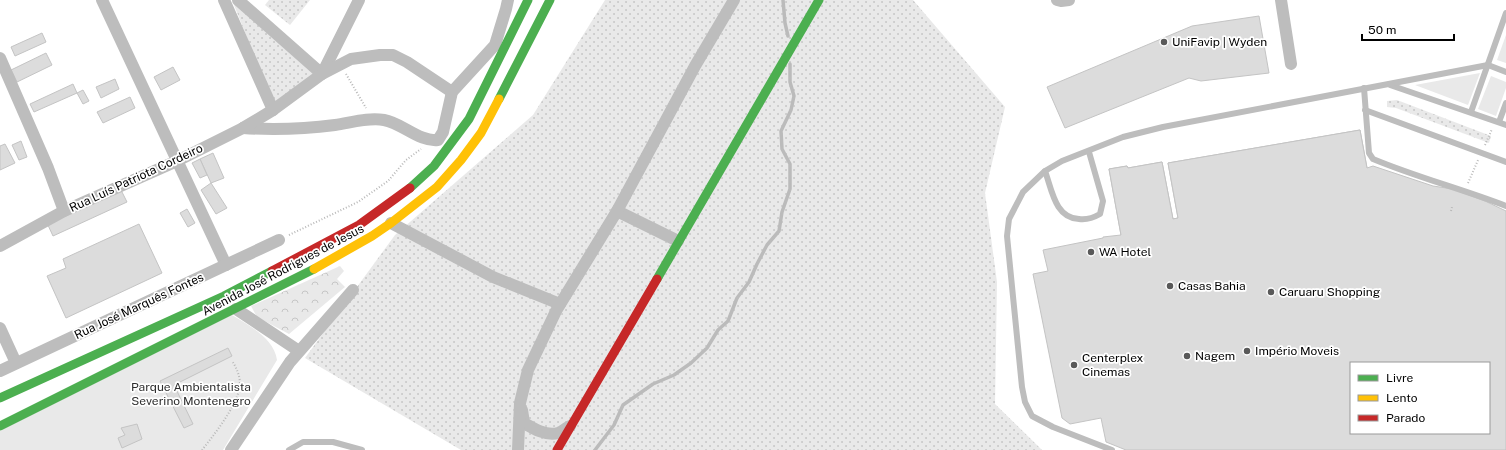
<svg xmlns="http://www.w3.org/2000/svg" width="1506" height="450" font-family="'Public Sans',sans-serif">
  <style>
    .grass { fill: url(#grass-dots) }
    .forest { fill: url(#forest-crowns) }
    .park { fill: #e9e9e9 }
    .lines { fill: none; stroke-linecap: round; stroke-linejoin: round }
    .stream { stroke: #bbb; stroke-width: 3.5 }
    .building { fill: #dcdcdc; stroke: #c4c4c4; fill-rule: evenodd }
    .path { stroke: #b8b8b8; stroke-width: 2; stroke-dasharray: 1 2; stroke-linecap: butt }
    .lane { stroke: #bdbdbd; stroke-width: 6 }
    .street { stroke: #bdbdbd; stroke-width: 12 }
    .fast { stroke: #4caf50; stroke-width: 9 }
    .slow { stroke: #ffc107; stroke-width: 9 }
    .jam { stroke: #c62828; stroke-width: 9 }
    .poi-dot { fill: #595959; stroke: #fff; stroke-width: 1.5 }
    .labels { text-anchor: middle; stroke-width: 3.5; stroke-linejoin: round; paint-order: stroke }
    .poi-label { font-size: 12px; fill: #000; stroke: #fff; text-anchor: start }
    .street-label { font-size: 12px; fill: #000; stroke: #fff }
    .park-label { font-size: 12px; fill: #2e2e2e; stroke: #fff }
  </style>
  <defs>
    <pattern id="grass-dots" width="8" height="8" patternUnits="userSpaceOnUse"><rect width="8" height="8" fill="#e9e9e9"/><path d="M2 2h.1M6 6h.1" fill="none" stroke="#c6c6c6" stroke-width="1.8" stroke-linecap="round"/></pattern>
    <pattern id="forest-crowns" width="20" height="18" patternUnits="userSpaceOnUse"><rect width="20" height="18" fill="#e9e9e9"/><path d="M2 6a3 3 0 1 1 6 0M12 15a3 3 0 1 1 6 0" fill="none" stroke="#c6c6c6"/></pattern>
  </defs>
  <rect width="100%" height="100%" fill="#fff"/>
  <!-- grass -->
  <g class="grass">
    <path d="M232,0H237L316,73L274,105Z"/>
    <path d="M269,0H310L290,25L265,5Z"/>
    <path d="M605,0H913L1005,107L985,193L997,282L995,404L1042,450H461L305,358L395,235L533,115Z"/>
    <path d="M1397,100L1491,136L1489,143L1396,108L1387,107V101Z"/>
  </g>
  <!-- forest -->
  <path class="forest" d="M340,266L344,271L337,279L345,287L289,334L257,317L251,306Z"/>
  <!-- park -->
  <g class="park">
    <path d="M1506,35V63L1497,60Z"/>
    <path d="M1480,73L1468,105L1415,85Z"/>
    <path d="M1491,76L1506,82V88L1496,116L1478,109Z"/>
    <path d="M229,313C246,324 274,337 277,360L223,450H0V427Z"/>
  </g>
  <g class="lines">
    <!-- stream -->
    <g class="stream">
      <path d="M783,0L785,23L788,36"/>
      <path d="M595,450L614,425L623,405L653,384L674,375L691,363L707,348L718,330L728,321L737,298L749,282L757,264L767,245L779,231L782,212L790,189V164L782,149L781,131L791,110L794,96L790,82V64"/>
    </g>
  </g>
  <!-- building -->
  <g class="building">
    <path d="M1259,16L1269,73L1201,81L1189,78L1065,128L1047,87L1192,26Z"/>
    <path d="M42,33L46,42L15,56L11,47Z"/>
    <path d="M46,53L52,65L17,82L11,70Z"/>
    <path d="M173,67L180,80L161,90L154,77Z"/>
    <path d="M115,79L119,89L101,98L96,87Z"/>
    <path d="M73,84L77,93L34,112L30,104Z"/>
    <path d="M83,90L89,101L83,104L77,93Z"/>
    <path d="M130,97L135,108L103,123L97,112Z"/>
    <path d="M1360,130L1367,168L1350,171L1352,180L1180,214L1182,221L1121,235L1109,169L1127,166L1128,168L1162,162L1173,219L1178,218L1168,163Z"/>
    <path d="M1360,130L1367,168L1373,166L1433,186L1453,189L1485,201L1506,211V450H1126L1106,442L1101,418L1070,424L1062,418L1033,274L1048,271L1043,250L1103,238V237L1121,235L1109,169L1127,166L1128,168L1162,162L1173,219L1178,218L1168,163ZM1351,363H1489V433H1351Z"/>
    <path d="M21,141L27,157L19,160L12,145Z"/>
    <path d="M5,144L15,163L0,170V146Z"/>
    <path d="M213,153L224,178L211,183L200,159Z"/>
    <path d="M200,159L207,175L200,178L192,163Z"/>
    <path d="M211,183L227,208L216,214L201,190Z"/>
    <path d="M120,188L127,202L53,236L47,223Z"/>
    <path d="M187,209L195,223L188,227L180,213Z"/>
    <path d="M139,224L162,273L66,318L47,276L66,268L63,259Z"/>
    <path d="M228,348L232,356L174,385L193,424L184,428L160,381Z"/>
    <path d="M137,424L142,439L122,448L118,438L125,435L121,428Z"/>
  </g>
  <g class="lines">
    <!-- path -->
    <g class="path">
      <path d="M346,74L366,108"/>
      <path d="M1485,145L1492,129"/>
      <path d="M1468,183L1478,160"/>
      <path d="M1451,211L1452,207"/>
      <path d="M289,235L358,202L388,181L406,160L421,149"/>
      <path d="M202,450C214,435 235,408 239,390C242,380 237,368 232,361"/>
    </g>
    <!-- lane -->
    <g class="lane">
      <path d="M1390,85L1506,125"/>
      <path d="M1364,88L1369,153L1373,159C1416,177 1462,189 1506,206"/>
      <path d="M1365,110L1506,162"/>
      <path d="M1471,112L1506,13"/>
      <path d="M1499,122L1506,103"/>
      <path d="M1045,171C1052,190 1055,218 1079,219C1086,220 1093,218 1100,214L1103,201L1089,152"/>
      <path d="M289,450L303,442H333L362,450"/>
      <path d="M1112,450L1053,427L1032,416L1025,402L1022,387L1007,236L1009,219L1023,192L1045,171L1062,161L1123,137L1163,127L1488,65L1506,72"/>
    </g>
    <!-- street -->
    <g class="street">
      <path d="M102,0L226,265"/>
      <path d="M224,0L273,110"/>
      <path d="M238,0L322,74L359,0"/>
      <path d="M1057,0L1061,1L1069,0"/>
      <path d="M1281,0L1291,64"/>
      <path d="M0,58L48,168L64,211"/>
      <path d="M243,128C274,130 304,129 335,125C350,123 368,117 384,120C402,123 419,142 438,140L443,132L452,92L495,45L506,9L508,0"/>
      <path d="M617,211L678,241"/>
      <path d="M391,223L493,277L560,304"/>
      <path d="M0,246L64,211L177,161L243,128L273,110L322,74L351,59L380,55H393L407,62L452,92"/>
      <path d="M236,309L299,351"/>
      <path d="M0,328L16,363"/>
      <path d="M0,371L279,240"/>
      <path d="M522,410L524,423C534,429 546,436 558,433C562,432 566,428 570,426"/>
      <path d="M231,450L290,362L353,290"/>
      <path d="M518,450L520,403L528,370L556,311L617,211L695,66L734,0"/>
    </g>
    <!-- fast -->
    <g class="fast">
      <path d="M499,99L550,0"/>
      <path d="M410,188L434,166L469,119L528,0"/>
      <path d="M657,279L819,0"/>
      <path d="M0,398L224,296L272,271"/>
      <path d="M0,426L314,269"/>
    </g>
    <!-- slow -->
    <path class="slow" d="M314,269L372,236L391,223L437,187L461,160L481,133L499,99"/>
    <!-- jam -->
    <g class="jam">
      <path d="M272,271L359,225L410,188"/>
      <path d="M557,450L657,279"/>
    </g>
  </g>
  <!-- markers -->
  <g class="poi-dot">
    <circle cx="1164" cy="42" r="4"/>
    <circle cx="1091" cy="252" r="4"/>
    <circle cx="1170" cy="286" r="4"/>
    <circle cx="1271" cy="292" r="4"/>
    <circle cx="1247" cy="351" r="4"/>
    <circle cx="1187" cy="356" r="4"/>
    <circle cx="1074" cy="365" r="4"/>
  </g>
  <g class="labels">
    <!-- poi labels -->
    <g class="poi-label">
      <text x="1172" y="46">UniFavip | Wyden</text>
      <text x="1099" y="256">WA Hotel</text>
      <text x="1178" y="290">Casas Bahia</text>
      <text x="1279" y="296">Caruaru Shopping</text>
      <text x="1255" y="355">Império Moveis</text>
      <text x="1195" y="360">Nagem</text>
      <text x="1082" y="362">Centerplex<tspan x="1082" dy="14">Cinemas</tspan></text>
    </g>
    <!-- street labels -->
    <g class="street-label">
      <text transform="translate(136 178) rotate(-25)" y="4">Rua Luís Patriota Cordeiro</text>
      <text transform="translate(283 270) rotate(-28)" y="4">Avenida José Rodrigues de Jesus</text>
      <text transform="translate(139 306) rotate(-25)" y="4">Rua José Marquês Fontes</text>
    </g>
    <!-- park labels -->
    <g class="park-label">
      <text x="191" y="391">Parque Ambientalista<tspan x="191" dy="14">Severino Montenegro</tspan></text>
    </g>
  </g>
  <!-- legend -->
  <rect x="1350" y="362" width="140" height="72" fill="#ffffff" stroke="#999999"/>
  <rect x="1358" y="375" width="20" height="6" fill="#4caf50" stroke="#999999"/>
  <text x="1386" y="382" font-size="12" fill="#000000">Livre</text>
  <rect x="1358" y="395" width="20" height="6" fill="#ffc107" stroke="#999999"/>
  <text x="1386" y="402" font-size="12" fill="#000000">Lento</text>
  <rect x="1358" y="415" width="20" height="6" fill="#c62828" stroke="#999999"/>
  <text x="1386" y="422" font-size="12" fill="#000000">Parado</text>
  <!-- scale -->
  <path d="M1362 34v6h92v-6" fill="none" stroke="#000000" stroke-width="2"/>
  <text x="1368" y="34" font-size="12" fill="#000000" stroke="#ffffff" stroke-width="3" paint-order="stroke">50 m</text>
</svg>
